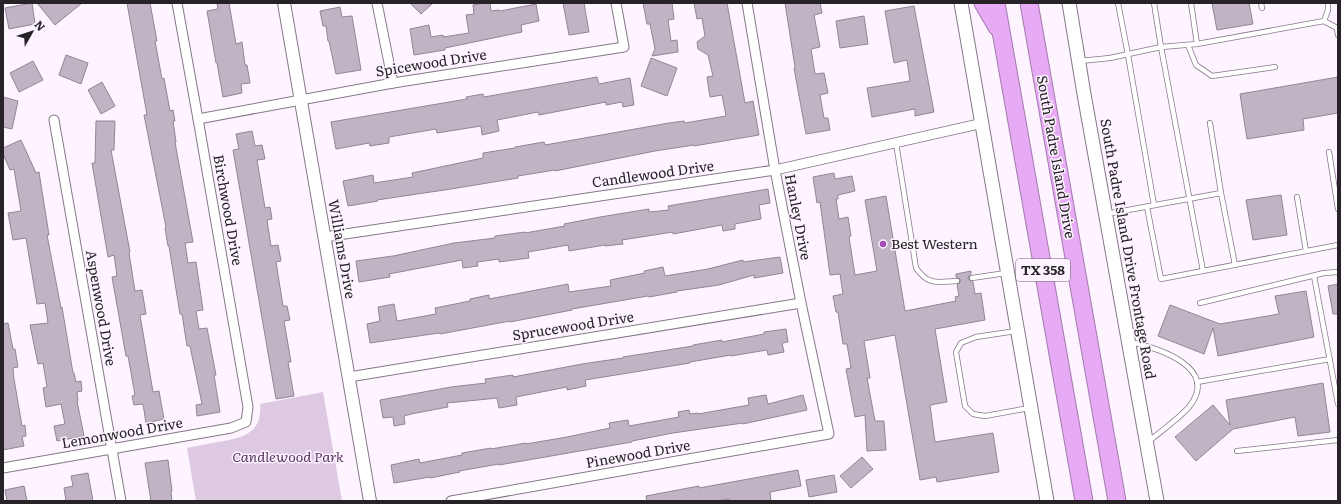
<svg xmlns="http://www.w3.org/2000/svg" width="1341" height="504" font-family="Literata,serif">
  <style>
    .green { fill: #dec9e3 }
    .building { fill: #c0b3c3; stroke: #928594 }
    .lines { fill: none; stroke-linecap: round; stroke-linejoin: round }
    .service-casing { stroke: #857887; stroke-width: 6 }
    .minor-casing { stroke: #857887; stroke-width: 11 }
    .tertiary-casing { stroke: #857887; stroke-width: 14 }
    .secondary-casing { stroke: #857887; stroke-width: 15 }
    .motorway-casing { stroke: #a47aad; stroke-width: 19 }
    .service { stroke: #fff; stroke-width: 4.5 }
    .minor { stroke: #fff; stroke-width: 9 }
    .tertiary { stroke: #fff; stroke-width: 12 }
    .secondary { stroke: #fff; stroke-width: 13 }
    .motorway { stroke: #e7aaf5; stroke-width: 17 }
    .poi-dot { fill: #a54bb8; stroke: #fdf4ff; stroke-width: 1.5 }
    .labels { text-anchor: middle; stroke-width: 3; stroke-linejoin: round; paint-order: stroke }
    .shield { fill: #fdf4ff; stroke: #676168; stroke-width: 1 }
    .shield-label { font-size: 13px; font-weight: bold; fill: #272228 }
    .street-label { font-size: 14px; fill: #272228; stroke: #fdf4ff }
    .poi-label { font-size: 14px; fill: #272228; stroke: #fdf4ff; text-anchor: start }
    .park-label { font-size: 14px; font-style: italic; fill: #5c3465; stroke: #fdf4ff }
  </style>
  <rect width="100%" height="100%" fill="#fdf4ff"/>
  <!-- green -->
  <path class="green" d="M323,392L342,501H196L187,448C197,446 207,444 218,442C241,438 263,434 260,404Z"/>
  <!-- building -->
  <g class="building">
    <path d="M32,3L35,24L9,29L5,8Z"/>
    <path d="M37,3H82L55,25Z"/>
    <path d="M127,3H150L157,41H155L162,79L164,78L170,111L173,110L175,121H173L176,142H175L193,242L185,243L188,263L196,262L203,310L196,311L199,329L207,328L216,375H214L220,412L197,416L196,405L202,404L190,346H187L182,314H180L169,246H168L165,228L166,227L144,115H147Z"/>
    <path d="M217,3H229L236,44L242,42L245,65H247L250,83L241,84L242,93L223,97L217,63H216L207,11L218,9Z"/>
    <path d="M410,3H433L421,14Z"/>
    <path d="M484,3H490L491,11L499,10L500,11L536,4L539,21L521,25L522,32L445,48V50L414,55L410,29L429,25L431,37L443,35V37L469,33L466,15L474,14L473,5Z"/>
    <path d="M563,3H584L589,32L569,35Z"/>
    <path d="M643,3H672L674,19L668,20L671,41L677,40L678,52L652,56L655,49L650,24H647Z"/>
    <path d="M694,3H727L745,103L753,101L759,135L694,146V145L655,151L555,171V170L518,176V178L451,189L377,200L378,201L348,206L343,181L373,175L374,183L413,177L412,173L483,158V153L515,148V147L544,142L545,145L669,123L684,121L685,123L726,116L722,95L710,97L707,77L713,76L708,55L698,49L697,42L705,36L702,18L697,19Z"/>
    <path d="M785,3H820L822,13L814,15L820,47L811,49L815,74L824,73L828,93L820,95L824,118H828L830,130L806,134L794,68L795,67Z"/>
    <path d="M1212,3H1249L1253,24L1217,30Z"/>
    <path d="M914,6L934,112L915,116V109L872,117L867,88L910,81L907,60L894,63L885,11Z"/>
    <path d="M340,7L342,17L352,16L361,70L336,74L329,41H328L326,26H323L320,11Z"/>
    <path d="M864,16L868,44L840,48L836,21Z"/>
    <path d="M66,55L88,63L81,84L59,75Z"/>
    <path d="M651,58L677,68L667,96L641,86Z"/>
    <path d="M33,61L43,80L19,92L10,73Z"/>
    <path d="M597,77L599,84L630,78L634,105L623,107L622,102L606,105V102L539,115L538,112L497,120L499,131L482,135L481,126L437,133L436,129L389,137V143L370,146L369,143L336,149L331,122L467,99L466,97L483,94L484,97Z"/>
    <path d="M1338,77V113L1303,119L1304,130L1247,139L1240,94Z"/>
    <path d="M102,82L115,106L101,114L88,90Z"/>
    <path d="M3,97L18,101L12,129L3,127Z"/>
    <path d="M96,121H115L114,150H111L130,252L129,253L135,291L142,290L146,314L140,315L153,392L159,391L164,419L146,423L143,404L134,405L132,396L135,395L128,356H126L112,277L117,276L114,255L108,257L92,163H95Z"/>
    <path d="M252,131L255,146L262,145L265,159L257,160L265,208L270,207L272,219L267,220L271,246L278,245L281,261L276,262L283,306H287L290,320L284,321L291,362H288L294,396L276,399L233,150L239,149L236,134Z"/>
    <path d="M21,140L36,173L39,172L49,235H47L61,308L62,307L73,373H74L76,382L81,381L82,391L77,392L78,401H77L84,436L57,441L54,426L65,424L61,404L46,407L43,388L47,387L43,363L38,364L30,325L48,323L45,303L37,304L26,238L13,240L8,213L21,211L14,169L10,170L3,154V148Z"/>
    <path d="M834,173L835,179L852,176L855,191L838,195V199H836L839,219L848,217L851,236L849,237L855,275L877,271L865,200L886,196L905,311L956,301L955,297L959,296L957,285L961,281L960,279L956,277V274L971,271V274L969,276L968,279L973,282L975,294L981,293L985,320L935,329L947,402L930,405L935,442L993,433L999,472L937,482L936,477L920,480L895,335L864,341L870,378H867L875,421H884L886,450L867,451L865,415L855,417L846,369L851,368L847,344H843L838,312H836L833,296L843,294L840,274L830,275L820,202L817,203L813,177Z"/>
    <path d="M768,189L770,203L759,205L761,219L735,224V229L723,231L722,225L673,234V232L622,240L623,244L605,246V245L569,251L568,245L528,252L529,258L499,262V259L477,262L478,266L463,268L462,260L389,274L390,277L359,282L356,261L393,256L454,243L495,238V236L525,232V233L565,226L564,224L600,217L649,209V212L669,210L668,206Z"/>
    <path d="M1281,195L1287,235L1253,240L1246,200Z"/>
    <path d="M780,257L783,273L754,278V275L719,285L677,291V292L649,297L648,296L572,309V310L510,322V321L440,334L439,333L370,343L367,324L380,321L378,307L394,304L397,321L436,314L435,308L470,301V299L489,295V299L568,284L569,292L611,286L610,280L645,273L644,271L663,267L665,276L708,269L743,260V262Z"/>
    <path d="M1338,284V314H1333L1328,286Z"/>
    <path d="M1306,291L1314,337L1218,356L1213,328L1204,354L1158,336L1170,305L1220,324L1279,314L1275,296Z"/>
    <path d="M8,323L13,349H15L18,367L13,368L14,379L22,426L25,425L26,436L22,437L24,446L3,450V324Z"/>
    <path d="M786,329L788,342L782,343L784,352L768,355L767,350L731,356V355L690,362V363L585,380L586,386L567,390V387L516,397L517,405L499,408L497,398L488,399L447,403L448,407L411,414L404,416L405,424L394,426L393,417L383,418L380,400L451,387L486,383L485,379L513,375V377L582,364L623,358V357L693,346V345L722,340V342L764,334V332Z"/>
    <path d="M1323,383L1330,432L1298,436L1295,417L1233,429L1196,461L1175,437L1213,405L1230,425L1226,400Z"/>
    <path d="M766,395L768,404L803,395L807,410L743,424V423L673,433L632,441V442L499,465V464L459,471L460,472L430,478V477L394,483L391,465L419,459L420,463L462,455V453L491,448V449L526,443V444L567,437L610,428L609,423L628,420L629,426L679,417L678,412L689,410L690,414L698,413V414L749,405L748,398Z"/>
    <path d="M862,457L873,469L851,488L840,476Z"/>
    <path d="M168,460L172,491L171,492L172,501H151L145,463Z"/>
    <path d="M798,470L801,486L770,492L771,501H729V499L718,501H647L646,496L699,486V488Z"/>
    <path d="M88,473L93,501H66L64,488L73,486L71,476Z"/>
    <path d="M834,475L837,492L809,497L806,480Z"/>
    <path d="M24,486L27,501H7L5,490Z"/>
  </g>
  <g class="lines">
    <!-- service casing -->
    <g class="service-casing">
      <g id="service">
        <path d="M1118,3L1128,55L1154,205"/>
        <path d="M1154,3L1161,47L1203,271"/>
        <path d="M1191,3L1197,44"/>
        <path d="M1261,3L1262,8"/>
        <path d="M1324,21L1337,28L1338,35"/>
        <path d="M1188,45L1196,65L1212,76L1275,67"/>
        <path d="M1080,61L1110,58L1161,47L1197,44L1324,21L1328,10V3"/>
        <path d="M896,143L916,268C929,286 937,282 957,281"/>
        <path d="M1329,152L1338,209"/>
        <path d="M1221,193L1235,265"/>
        <path d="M1297,197L1306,251"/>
        <path d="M1147,207L1161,279L1338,245"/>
        <path d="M1106,214L1221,193L1210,123"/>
        <path d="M1314,276L1338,404"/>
        <path d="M972,278L1006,273"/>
        <path d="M1200,303L1324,273L1338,272"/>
        <path d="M1016,331L976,337L961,343L956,352L965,406L973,414L985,416L1029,408"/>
        <path d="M1130,342C1158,348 1222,368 1188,408C1177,420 1161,431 1148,442"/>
        <path d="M1197,382L1330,359"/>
        <path d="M1237,451L1338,440"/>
      </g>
    </g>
    <!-- minor casing -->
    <g class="minor-casing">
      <g id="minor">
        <path d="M377,3L393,83"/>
        <path d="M198,119L393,83L624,47L616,3"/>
        <path d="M54,120L121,501"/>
        <path d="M325,237L775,170L983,123"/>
        <path d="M349,377L801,303"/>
        <path d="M3,468L231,428L246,422L248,407L198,119L177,3"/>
        <path d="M451,501L829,434L801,303L775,170L747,3"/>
      </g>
    </g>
    <!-- tertiary casing -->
    <g class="tertiary-casing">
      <path id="tertiary" d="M284,3L370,501"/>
    </g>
    <!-- secondary casing -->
    <g class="secondary-casing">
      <g id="secondary">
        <path d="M961,3L1047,501"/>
        <path d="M1069,3L1084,94L1157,501"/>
      </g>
    </g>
    <!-- motorway casing -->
    <g class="motorway-casing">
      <g id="motorway">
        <path d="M983,3L997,27"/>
        <path d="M996,3L1084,501"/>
        <path d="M1029,3L1117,501"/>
      </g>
    </g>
    <!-- service -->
    <use href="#service" class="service"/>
    <!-- minor -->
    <use href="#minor" class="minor"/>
    <!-- tertiary -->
    <use href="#tertiary" class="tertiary"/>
    <!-- secondary -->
    <use href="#secondary" class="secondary"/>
    <!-- motorway -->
    <use href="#motorway" class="motorway"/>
  </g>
  <!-- markers -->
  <circle class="poi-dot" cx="883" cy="244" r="4"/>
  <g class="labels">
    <!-- shield labels -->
    <rect class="shield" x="1016" y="259" width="54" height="22" rx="3"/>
    <g class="shield-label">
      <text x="1043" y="275">TX 358</text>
    </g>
    <!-- street labels -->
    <g class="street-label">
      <text transform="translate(431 63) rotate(-9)" y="5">Spicewood Drive</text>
      <text transform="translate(1056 157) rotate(80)" y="5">South Padre Island Drive</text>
      <text transform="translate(653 174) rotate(-8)" y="5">Candlewood Drive</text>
      <text transform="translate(228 210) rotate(80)" y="5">Birchwood Drive</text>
      <text transform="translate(798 217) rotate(79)" y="5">Hanley Drive</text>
      <text transform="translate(342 249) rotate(80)" y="5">Williams Drive</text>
      <text transform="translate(1128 249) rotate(80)" y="5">South Padre Island Drive Frontage Road</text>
      <text transform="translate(101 308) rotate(80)" y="5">Aspenwood Drive</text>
      <text transform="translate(573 326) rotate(-9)" y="5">Sprucewood Drive</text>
      <text transform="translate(122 433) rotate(-10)" y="5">Lemonwood Drive</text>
      <text transform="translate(638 454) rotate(-10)" y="5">Pinewood Drive</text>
    </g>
    <!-- poi labels -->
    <g class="poi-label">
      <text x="891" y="249">Best Western</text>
    </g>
    <!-- park labels -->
    <g class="park-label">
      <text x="288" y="462">Candlewood Park</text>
    </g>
  </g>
  <!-- border -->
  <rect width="1341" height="504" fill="none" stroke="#272228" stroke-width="8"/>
  <!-- north arrow -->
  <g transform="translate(32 32) rotate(51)" stroke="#fdf4ff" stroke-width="3" paint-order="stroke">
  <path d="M0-3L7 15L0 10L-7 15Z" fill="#272228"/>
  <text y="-6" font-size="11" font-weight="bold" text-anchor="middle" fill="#272228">N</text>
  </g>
</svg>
